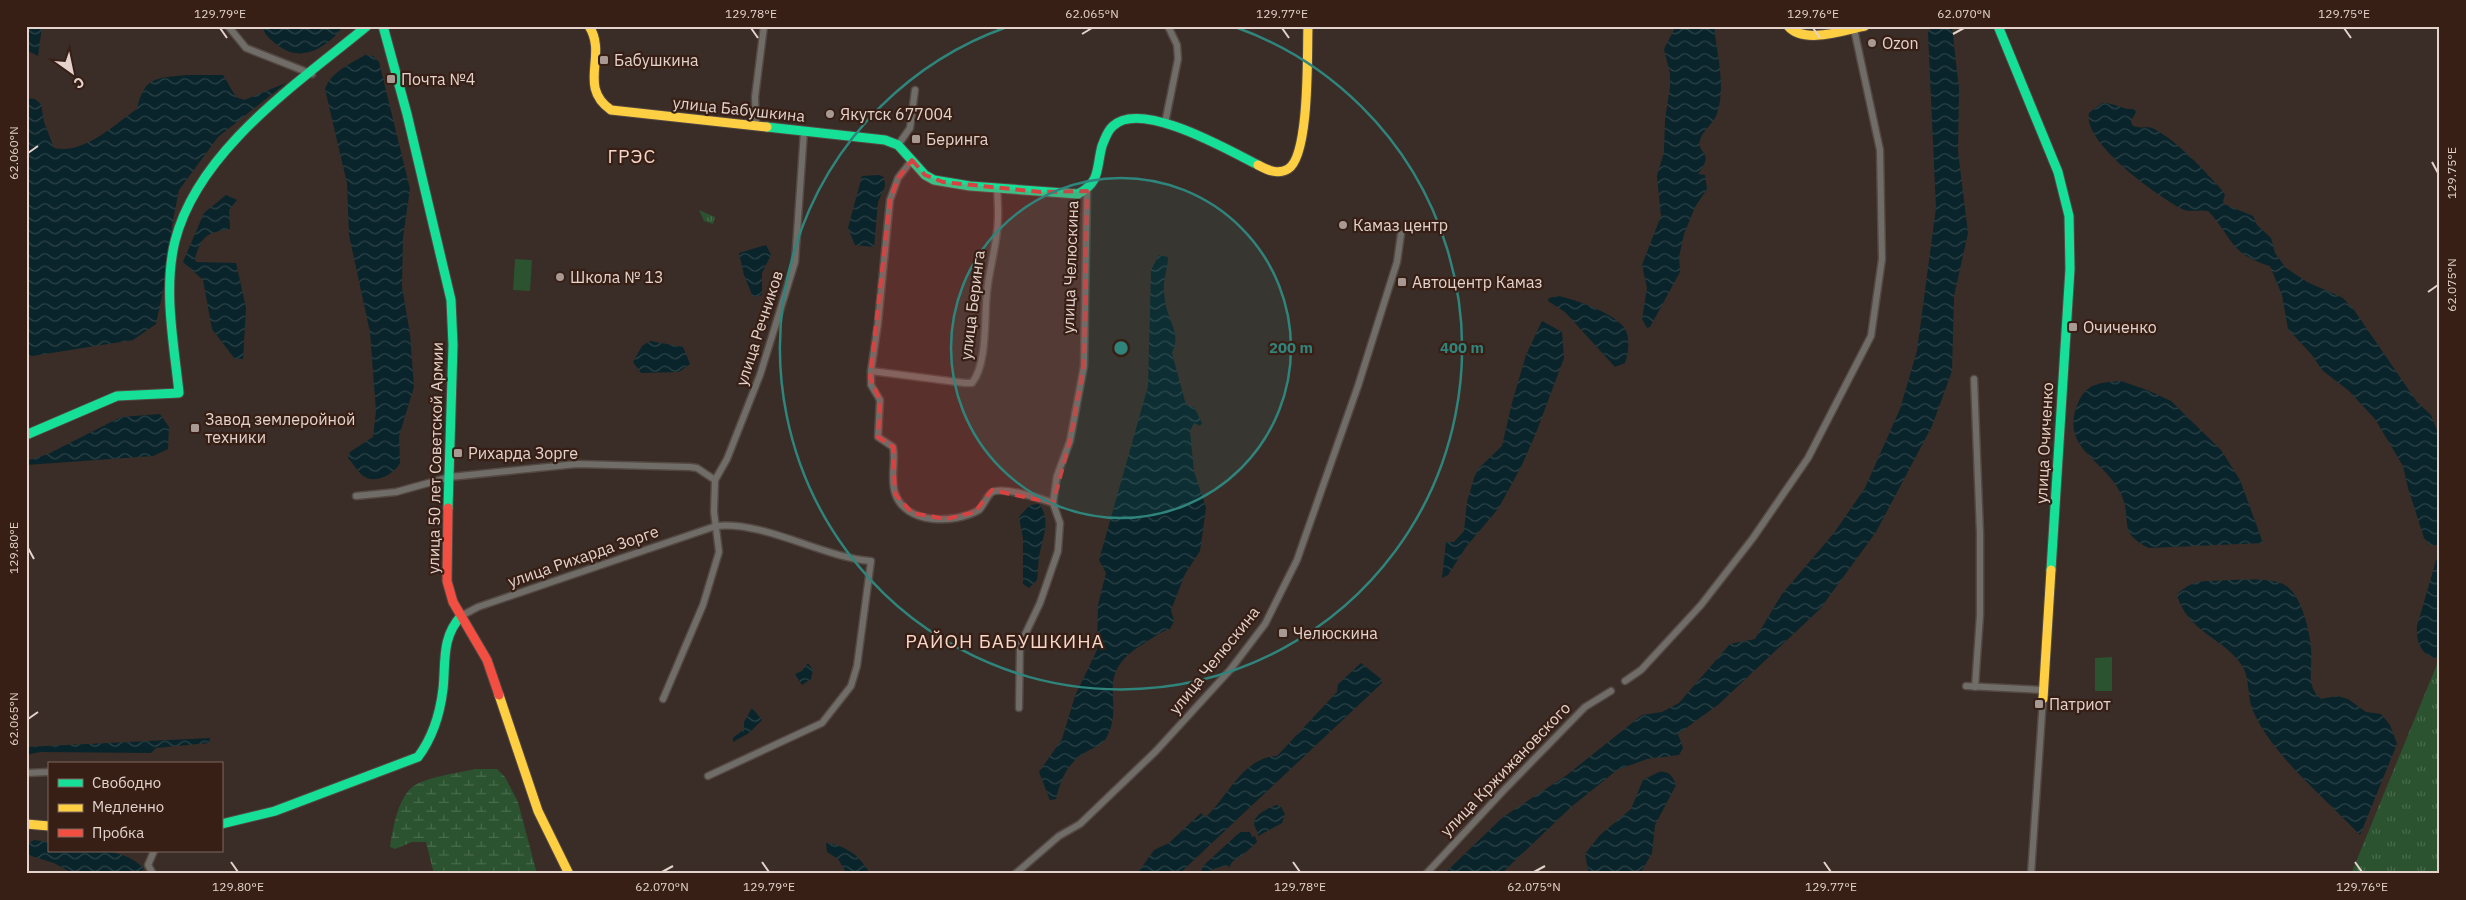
<svg xmlns="http://www.w3.org/2000/svg" width="2466" height="900" font-family="'IBM Plex Sans',sans-serif">
  <style>
    .grass { fill: url(#grass-tufts) }
    .wetland { fill: url(#wetland-marsh) }
    .pitch { fill: #2b5330 }
    .water { fill: url(#water-waves) }
    .lines { fill: none; stroke-linecap: round; stroke-linejoin: round }
    .street-casing { stroke: #534842; stroke-width: 9 }
    .fast-casing { stroke: #534842; stroke-width: 11 }
    .slow-casing { stroke: #534842; stroke-width: 11 }
    .jam-casing { stroke: #534842; stroke-width: 11 }
    .street { stroke: #706c67; stroke-width: 6 }
    .fast { stroke: #16e098; stroke-width: 9 }
    .slow { stroke: #ffcf43; stroke-width: 9 }
    .jam { stroke: #f24e42; stroke-width: 9 }
    .marked { fill: #d84241; fill-opacity: 0.2; stroke: #d84241; stroke-width: 4; stroke-dasharray: 10 6; stroke-linejoin: round }
    .ticks { fill: none; stroke: #e3d3cc; stroke-width: 2 }
    .ring { fill: none; stroke: #2f847c; stroke-width: 2.5 }
    .poi-dot { fill: #a89992; stroke: #371f15; stroke-width: 2 }
    .labels { text-anchor: middle; stroke-width: 4.5; stroke-linejoin: round; paint-order: stroke }
    .poi-label { font-size: 16px; fill: #e3d3cc; stroke: #371f15; text-anchor: start }
    .street-label { font-size: 16px; fill: #e3d3cc; stroke: #371f15 }
    .quarter-label { font-size: 19px; letter-spacing: 1px; fill: #f8d7c9; stroke: #371f15 }
    .centre { fill: #2f847c; stroke: #371f15; stroke-width: 2.5 }
    .ring-label { font-size: 15px; text-anchor: middle; font-weight: bold; fill: #2f847c; stroke: #371f15; stroke-width: 4.5; stroke-linejoin: round; paint-order: stroke }
    .neatline { fill: none; stroke: #e3d3cc; stroke-width: 2 }
    .ticks-label { font-size: 12px; text-anchor: middle; fill: #e3d3cc }
  </style>
  <defs>
    <pattern id="grass-tufts" width="24" height="20" patternUnits="userSpaceOnUse" patternTransform="scale(1.25)"><rect width="24" height="20" fill="#2b5330"/><path d="M3 7l-1-3M5 7V3M7 7l1-3M15 17l-1-3M17 17v-4M19 17l1-3" fill="none" stroke="#4a6b4d"/></pattern>
    <pattern id="wetland-marsh" width="20" height="14" patternUnits="userSpaceOnUse" patternTransform="scale(1.25)"><rect width="20" height="14" fill="#2b5330"/><path d="M1 5h8M5 5V1M11 12h8M15 12V8" fill="none" stroke="#4a6b4d"/></pattern>
    <pattern id="water-waves" width="16" height="10" patternUnits="userSpaceOnUse" patternTransform="scale(1.25)"><rect width="16" height="10" fill="#09242a"/><path d="M0 5q4-4 8 0t8 0" fill="none" stroke="#2d4348"/></pattern>
  </defs>
  <rect width="100%" height="100%" fill="#3a2c26"/>
  <!-- grass -->
  <g class="grass">
    <path d="M699,210L715,217L713,224L704,221Z"/>
    <path d="M2440,657V874H2351Z"/>
  </g>
  <!-- wetland -->
  <path class="wetland" d="M475,769H497L505,777L518,802L537,874H434L426,842H412L395,849L390,847C393,828 397,802 411,788C423,777 459,773 475,769Z"/>
  <!-- pitch -->
  <g class="pitch">
    <path d="M515,259L532,260L530,291L513,290Z"/>
    <path d="M2112,657V691H2095V658Z"/>
  </g>
  <!-- water -->
  <g class="water">
    <path d="M27,26H42L38,56L26,50Z"/>
    <path d="M262,26H344C328,46 303,64 279,46C271,40 265,36 262,26Z"/>
    <path d="M1676,26H1714C1717,55 1726,85 1717,114C1713,124 1702,131 1700,140C1696,155 1716,150 1698,174L1705,175L1707,189L1695,207L1684,234L1679,257L1680,272L1650,327L1647,328L1642,319L1647,288L1642,265L1661,216L1657,176L1664,152L1665,120L1670,87V74L1664,49Z"/>
    <path d="M1931,26L1952,27L1959,89L1958,152L1968,233L1954,296L1952,371L1932,426L1876,532L1820,609L1719,704L1678,734L1683,748L1679,755L1647,759L1617,770L1571,807L1501,874H1444L1503,817L1567,775L1642,715L1662,712L1679,703L1730,644L1755,639L1782,594L1834,533L1865,488L1900,409L1917,351L1936,208L1928,32Z"/>
    <path d="M365,55L373,56L379,62L410,189L403,237L402,287L410,334L414,387L399,436L400,463C395,473 377,484 365,477C359,474 353,463 348,458L350,452L373,437L376,411L370,332L349,235L347,183L325,89C331,72 350,64 365,55Z"/>
    <path d="M187,75H223L236,97L244,100L286,83L218,137L179,190L172,225L167,272L156,324L133,340L26,357V98L35,99L41,104L44,122L54,148C83,155 114,125 137,109C144,76 157,78 187,75Z"/>
    <path d="M2102,103C2114,102 2122,110 2134,109L2136,112L2131,121L2132,125C2139,130 2147,125 2154,129C2175,139 2205,171 2221,189L2225,195L2223,201L2224,204L2253,216L2257,225L2271,238L2275,253L2286,268L2307,282L2343,298L2354,310L2417,402L2431,415L2440,438V546L2430,545L2424,538L2408,488L2403,466L2375,419L2349,391L2322,370L2312,355L2288,329L2282,295L2270,266C2229,254 2233,237 2208,211C2199,209 2191,213 2182,209C2159,197 2082,143 2089,113Z"/>
    <path d="M879,175L884,177L885,186L878,202L874,247L855,245L848,228L862,176Z"/>
    <path d="M226,195L237,200L229,210L230,229C207,233 202,235 195,258L196,262L236,263L246,308L243,359H235L212,329L203,280L183,262L204,213Z"/>
    <path d="M766,245L771,255L762,273V295L753,297L744,275L739,253Z"/>
    <path d="M1159,255L1168,257C1168,267 1163,282 1164,288C1164,297 1166,308 1169,316C1174,330 1179,338 1172,353L1186,405L1194,407L1202,423L1200,426L1194,423L1190,431L1194,471L1206,508L1200,551L1185,574L1171,610L1174,621L1170,629C1159,632 1153,638 1143,644C1090,676 1128,703 1105,740C1101,746 1092,748 1086,752C1067,764 1061,778 1056,799L1050,800L1039,772L1062,739L1075,696L1097,650L1098,605L1106,573L1099,560L1148,386L1151,270Z"/>
    <path d="M1558,296C1577,300 1608,311 1622,325C1631,334 1629,352 1625,363L1615,367L1565,312L1548,301L1549,298Z"/>
    <path d="M1542,321L1562,332L1564,358L1536,433L1521,467L1498,509L1466,547L1448,575L1442,578L1446,542H1454L1464,531L1467,502L1474,478L1478,469L1502,446L1512,403L1526,355Z"/>
    <path d="M650,341L683,347L690,364L679,372L641,373L633,362L642,346Z"/>
    <path d="M2121,381L2147,390L2171,401L2221,450L2240,480L2263,543L2149,548C2115,532 2134,519 2120,492C2103,458 2059,448 2078,403C2087,382 2101,383 2121,381Z"/>
    <path d="M160,414L169,427L168,449L153,456L26,465V461L48,454L121,417Z"/>
    <path d="M1039,504C1052,520 1042,538 1039,557C1038,565 1038,573 1037,580L1029,588L1023,584V539L1019,517L1030,505Z"/>
    <path d="M2438,554H2440V650L2436,659C2420,654 2416,641 2417,626Z"/>
    <path d="M2206,581C2227,581 2266,576 2283,584C2301,592 2310,631 2311,649C2313,668 2305,686 2321,699L2337,696L2348,699L2366,712L2381,714L2390,725L2397,744L2360,835C2326,799 2273,756 2253,711C2247,698 2250,679 2243,667C2225,638 2188,633 2177,595C2184,586 2195,582 2206,581Z"/>
    <path d="M808,663L813,670L811,679L802,685L795,674L802,671Z"/>
    <path d="M1361,663L1381,679L1382,683L1179,874H1137L1154,850L1169,843L1201,813L1205,818C1228,797 1243,757 1277,756L1337,692L1338,684Z"/>
    <path d="M752,708L762,720L749,733L733,742V738L741,731L744,732V722Z"/>
    <path d="M210,738L209,743L156,748L151,753L40,752L26,755V747Z"/>
    <path d="M1659,772C1670,771 1672,776 1676,785L1655,825L1652,853L1640,874H1589L1585,854L1600,835L1631,809L1643,780Z"/>
    <path d="M1277,805L1281,807L1285,814L1282,823L1258,836C1258,831 1255,828 1254,824C1254,814 1270,807 1277,805Z"/>
    <path d="M1240,832H1250L1252,837L1255,836L1257,842C1248,851 1241,856 1232,862L1229,868L1227,865L1213,869L1207,874H1200L1203,866Z"/>
    <path d="M34,840L49,842V851C79,851 122,844 144,869L136,874H74L54,863L28,855C26,847 27,844 34,840Z"/>
    <path d="M826,843C845,845 861,856 870,874H847L838,859L827,852Z"/>
  </g>
  <g class="lines">
    <!-- street casing -->
    <g class="street-casing">
      <g id="street">
        <path d="M228,26L246,48L312,74"/>
        <path d="M1165,123L1178,59L1177,45L1168,26"/>
        <path d="M756,125L755,97L764,26"/>
        <path d="M898,145L910,128L915,90"/>
        <path d="M912,160L898,178L890,200L878,323L871,371L965,383H972C988,363 984,317 987,292C989,272 995,251 997,231C999,217 998,202 997,188"/>
        <path d="M871,371V385L880,400L878,437L893,447C896,461 890,478 895,493C905,525 955,524 979,510C984,505 986,498 991,493C1000,485 1042,499 1053,503"/>
        <path d="M1974,379L1980,533V615L1975,687"/>
        <path d="M356,496L396,492L450,477L577,464L690,467L697,468L715,480"/>
        <path d="M461,616L478,607L716,526C765,521 821,557 871,561L857,666L851,686L822,723L708,776"/>
        <path d="M1625,681L1641,670L1701,605L1753,538L1808,458L1871,336L1882,259L1880,150L1854,29"/>
        <path d="M1966,686L2044,690"/>
        <path d="M663,699L703,605L719,552L714,512L715,480L727,459L760,375L795,262L804,131"/>
        <path d="M1019,708L1020,645L1040,603L1058,551L1060,523L1053,503L1057,476L1070,441L1084,366L1087,191"/>
        <path d="M26,773L49,772"/>
        <path d="M153,874L148,865L154,851"/>
        <path d="M1015,874L1059,836L1080,824L1156,751L1230,670L1265,624L1297,560L1358,386L1397,262L1401,234"/>
        <path d="M1426,874L1504,790L1585,707L1611,691"/>
        <path d="M2031,874L2043,699"/>
      </g>
    </g>
    <!-- fast casing -->
    <g class="fast-casing">
      <g id="fast">
        <path d="M383,26L407,114L451,300L453,345L448,508"/>
        <path d="M1998,26L2058,172L2069,216L2070,269L2051,570"/>
        <path d="M767,127L885,140L898,145L925,175L934,180L970,186L1078,194C1101,182 1096,168 1102,146C1105,139 1107,131 1113,126C1141,99 1230,151 1258,165"/>
        <path d="M26,435L117,396L179,393C174,344 163,290 175,241C198,150 298,83 367,26"/>
        <path d="M221,824L275,811L418,757C433,737 440,714 443,689C446,662 441,638 461,616"/>
      </g>
    </g>
    <!-- slow casing -->
    <g class="slow-casing">
      <g id="slow">
        <path d="M589,26C608,56 577,86 611,110L767,127"/>
        <path d="M1788,26C1804,45 1844,30 1865,26"/>
        <path d="M1258,165C1267,170 1278,175 1288,169C1310,156 1307,52 1308,26"/>
        <path d="M499,695L538,811L569,874"/>
        <path d="M2043,699L2051,570"/>
        <path d="M26,824L49,826"/>
      </g>
    </g>
    <!-- jam casing -->
    <g class="jam-casing">
      <path id="jam" d="M448,508L447,581L453,602L487,660L499,695"/>
    </g>
    <!-- street -->
    <use href="#street" class="street"/>
    <!-- fast -->
    <use href="#fast" class="fast"/>
    <!-- slow -->
    <use href="#slow" class="slow"/>
    <!-- jam -->
    <use href="#jam" class="jam"/>
  </g>
  <!-- marked area -->
  <path class="marked" d="M912,160L925,175L943,182L1041,192L1087,191L1084,366L1070,441L1053,503L992,490L975,512L946,519L912,513L895,494L893,447L878,437L880,400L870,378L890,200L898,178Z"/>
  <!-- ticks -->
  <path class="ticks" d="M220,28L227,38M751,28L758,38M1282,28L1289,38M1813,28L1820,38M2344,28L2351,38M1082,34L1092,28M1953,34L1964,28M28,153L38,146M2432,162L2438,173M2428,292L2438,285M28,548L34,559M28,719L38,712M231,862L238,872M762,862L769,872M1293,862L1300,872M1824,862L1831,872M2355,862L2362,872M662,872L673,866M1534,872L1545,866"/>
  <!-- distance rings -->
  <circle cx="1121" cy="348" r="170" fill="#2f847c" fill-opacity=".12"/>
  <g class="ring">
    <circle cx="1121" cy="348" r="170"/>
    <path d="M1235 27A341 341 0 1 1 1007 27"/>
  </g>
  <!-- markers -->
  <g class="poi-dot">
    <circle cx="1872" cy="43" r="5"/>
    <rect x="599" y="55" width="10" height="10" rx="2.5"/>
    <rect x="386" y="74" width="10" height="10" rx="2.5"/>
    <circle cx="830" cy="114" r="5"/>
    <rect x="911" y="134" width="10" height="10" rx="2.5"/>
    <circle cx="1343" cy="225" r="5"/>
    <circle cx="560" cy="277" r="5"/>
    <rect x="1397" y="277" width="10" height="10" rx="2.5"/>
    <rect x="2068" y="322" width="10" height="10" rx="2.5"/>
    <rect x="190" y="423" width="10" height="10" rx="2.5"/>
    <rect x="453" y="448" width="10" height="10" rx="2.5"/>
    <rect x="1278" y="628" width="10" height="10" rx="2.5"/>
    <rect x="2034" y="699" width="10" height="10" rx="2.5"/>
  </g>
  <g class="labels">
    <!-- poi labels -->
    <g class="poi-label">
      <text x="1882" y="49">Ozon</text>
      <text x="614" y="66">Бабушкина</text>
      <text x="401" y="85">Почта №4</text>
      <text x="840" y="120">Якутск 677004</text>
      <text x="926" y="145">Беринга</text>
      <text x="1353" y="231">Камаз центр</text>
      <text x="570" y="283">Школа № 13</text>
      <text x="1412" y="288">Автоцентр Камаз</text>
      <text x="2083" y="333">Очиченко</text>
      <text x="205" y="425">Завод землеройной<tspan x="205" dy="18">техники</tspan></text>
      <text x="468" y="459">Рихарда Зорге</text>
      <text x="1293" y="639">Челюскина</text>
      <text x="2049" y="710">Патриот</text>
    </g>
    <!-- street labels -->
    <g class="street-label">
      <text transform="translate(739 109) rotate(6)" y="6">улица Бабушкина</text>
      <text transform="translate(1070 267) rotate(-88)" y="6">улица Челюскина</text>
      <text transform="translate(972 305) rotate(-83)" y="6">улица Беринга</text>
      <text transform="translate(759 328) rotate(-72)" y="6">улица Речников</text>
      <text transform="translate(2044 443) rotate(-87)" y="6">улица Очиченко</text>
      <text transform="translate(435 458) rotate(-89)" y="6">улица 50 лет Советской Армии</text>
      <text transform="translate(583 556) rotate(-19)" y="6">улица Рихарда Зорге</text>
      <text transform="translate(1214 660) rotate(-51)" y="6">улица Челюскина</text>
      <text transform="translate(1505 769) rotate(-46)" y="6">улица Кржижановского</text>
    </g>
    <!-- quarter labels -->
    <g class="quarter-label">
      <text x="632" y="163">ГРЭС</text>
      <text x="1005" y="648">РАЙОН БАБУШКИНА</text>
    </g>
  </g>
  <circle cx="1121" cy="348" r="8" class="centre"/>
  <g class="ring-label">
    <text x="1291" y="353">200 m</text>
    <text x="1462" y="353">400 m</text>
  </g>
  <!-- border -->
  <rect width="2466" height="900" fill="none" stroke="#371f15" stroke-width="55"/>
  <!-- legend -->
  <rect x="48" y="762" width="175" height="90" fill="#371f15" stroke="#7c675e"/>
  <rect x="58" y="779" width="25" height="8" fill="#16e098" stroke="#7c675e"/>
  <text x="92" y="788" font-size="15" fill="#e3d3cc">Свободно</text>
  <rect x="58" y="804" width="25" height="8" fill="#ffcf43" stroke="#7c675e"/>
  <text x="92" y="812" font-size="15" fill="#e3d3cc">Медленно</text>
  <rect x="58" y="829" width="25" height="8" fill="#f24e42" stroke="#7c675e"/>
  <text x="92" y="838" font-size="15" fill="#e3d3cc">Пробка</text>
  <!-- north arrow -->
  <g transform="translate(72 72) rotate(147)" stroke="#371f15" stroke-width="4" paint-order="stroke">
  <path d="M0-4L9 19L0 12L-9 19Z" fill="#e3d3cc"/>
  <text y="-8" font-size="14" font-weight="bold" text-anchor="middle" fill="#e3d3cc">С</text>
  </g>
  <rect x="28" y="28" width="2410" height="844" class="neatline"/>
  <g class="ticks-label">
    <text x="220" y="18">129.79°E</text>
    <text x="751" y="18">129.78°E</text>
    <text x="1092" y="18">62.065°N</text>
    <text x="1282" y="18">129.77°E</text>
    <text x="1813" y="18">129.76°E</text>
    <text x="1964" y="18">62.070°N</text>
    <text x="2344" y="18">129.75°E</text>
    <text transform="translate(14 153) rotate(-90)" y="4">62.060°N</text>
    <text transform="translate(2452 173) rotate(-90)" y="4">129.75°E</text>
    <text transform="translate(2452 285) rotate(-90)" y="4">62.075°N</text>
    <text transform="translate(14 548) rotate(-90)" y="4">129.80°E</text>
    <text transform="translate(14 719) rotate(-90)" y="4">62.065°N</text>
    <text x="238" y="891">129.80°E</text>
    <text x="662" y="891">62.070°N</text>
    <text x="769" y="891">129.79°E</text>
    <text x="1300" y="891">129.78°E</text>
    <text x="1534" y="891">62.075°N</text>
    <text x="1831" y="891">129.77°E</text>
    <text x="2362" y="891">129.76°E</text>
  </g>
</svg>
